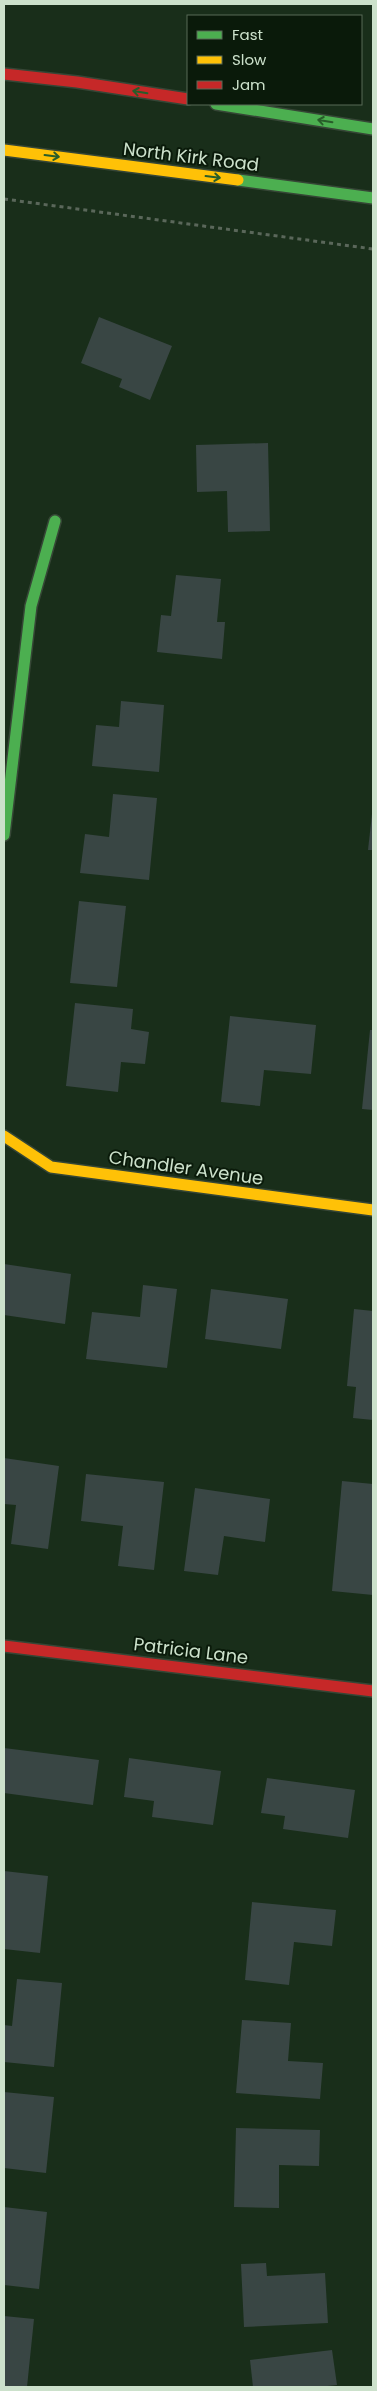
<svg xmlns="http://www.w3.org/2000/svg" width="377" height="2391" font-family="Poppins,sans-serif">
  <style>
    .building { fill: #394644 }
    .lines { fill: none; stroke-linecap: round; stroke-linejoin: round }
    .fast-casing { stroke: #364636; stroke-width: 14 }
    .slow-casing { stroke: #364636; stroke-width: 14 }
    .jam-casing { stroke: #364636; stroke-width: 14 }
    .path { stroke: #5a675a; stroke-width: 3; stroke-dasharray: 4 4; stroke-linecap: butt }
    .fast { stroke: #4caf50; stroke-width: 11 }
    .slow { stroke: #ffc107; stroke-width: 11 }
    .jam { stroke: #c62828; stroke-width: 11 }
    .oneway { stroke: #285d2a }
    .labels { text-anchor: middle; stroke-width: 4; stroke-linejoin: round; paint-order: stroke }
    .street-label { font-size: 18px; fill: #cce1cb; stroke: #0a1a0a }
  </style>
  <rect width="100%" height="100%" fill="#192e1a"/>
  <!-- building -->
  <g class="building">
    <path d="M99,317L172,346L150,400L119,387L122,379L81,363Z"/>
    <path d="M268,443L270,531L228,532L227,491L197,492L196,445Z"/>
    <path d="M176,575L221,579L217,622H225L222,659L157,652L161,615L171,616Z"/>
    <path d="M121,701L164,705L159,772L92,766L96,725L119,727Z"/>
    <path d="M113,794L157,798L149,880L80,873L85,834L109,837Z"/>
    <path d="M372,814H373V850H368Z"/>
    <path d="M79,901L126,906L117,987L70,983Z"/>
    <path d="M75,1003L133,1009L131,1029L149,1032L145,1064L121,1062L118,1092L66,1086Z"/>
    <path d="M230,1016L316,1025L311,1074L264,1070L260,1106L221,1102Z"/>
    <path d="M370,1030H373V1110L362,1109Z"/>
    <path d="M4,1264L71,1274L65,1324L4,1315Z"/>
    <path d="M143,1285L177,1289L167,1368L86,1359L92,1312L140,1317Z"/>
    <path d="M211,1289L288,1299L281,1349L205,1339Z"/>
    <path d="M354,1309L373,1311V1420L353,1418L356,1387L347,1386Z"/>
    <path d="M4,1458L59,1466L48,1549L11,1544L16,1505L4,1504Z"/>
    <path d="M86,1474L164,1482L154,1570L118,1566L123,1526L81,1521Z"/>
    <path d="M342,1481L373,1484V1595L332,1591Z"/>
    <path d="M195,1488L270,1499L265,1542L224,1536L218,1575L184,1571Z"/>
    <path d="M4,1748L99,1760L93,1805L4,1793Z"/>
    <path d="M129,1758L221,1771L213,1825L152,1817L154,1801L124,1797Z"/>
    <path d="M267,1778L355,1790L348,1838L283,1829L285,1816L261,1813Z"/>
    <path d="M4,1871L48,1876L40,1953L4,1949Z"/>
    <path d="M252,1902L336,1910L332,1946L294,1942L289,1985L245,1980Z"/>
    <path d="M17,1979L62,1983L54,2067L4,2062V2025L12,2026Z"/>
    <path d="M242,2020L291,2023L288,2061L323,2063L320,2099L236,2093Z"/>
    <path d="M4,2092L54,2097L46,2173L4,2168Z"/>
    <path d="M236,2128L320,2130L319,2166L279,2165V2208L234,2207Z"/>
    <path d="M4,2207L47,2212L39,2289L4,2285Z"/>
    <path d="M266,2263L267,2276L325,2273L328,2323L244,2327L241,2264Z"/>
    <path d="M4,2316L34,2319L27,2387H4Z"/>
    <path d="M332,2350L337,2385L318,2387H253L250,2360Z"/>
  </g>
  <g class="lines">
    <!-- fast casing -->
    <g class="fast-casing">
      <g id="fast">
        <path d="M216,104L373,129"/>
        <path d="M238,180L373,198"/>
        <path d="M4,835L31,606L55,521"/>
      </g>
    </g>
    <!-- slow casing -->
    <g class="slow-casing">
      <g id="slow">
        <path d="M4,150L238,180"/>
        <path d="M4,1136L51,1167L373,1210"/>
      </g>
    </g>
    <!-- jam casing -->
    <g class="jam-casing">
      <g id="jam">
        <path d="M4,74L77,82L188,99"/>
        <path d="M4,1646L373,1691"/>
      </g>
    </g>
    <!-- path -->
    <path class="path" d="M4,199L373,249"/>
    <!-- fast -->
    <use href="#fast" class="fast"/>
    <!-- slow -->
    <use href="#slow" class="slow"/>
    <!-- jam -->
    <use href="#jam" class="jam"/>
  </g>
  <!-- one-way arrows -->
  <defs><path id="oneway-shaft" d="M-6 0H5M1.5-3L5.5 0L1.5 3" fill="none" stroke-width="1.6" stroke-linecap="round" stroke-linejoin="round" transform="scale(1.25)"/></defs>
  <g class="oneway">
    <use href="#oneway-shaft" transform="translate(140 92) rotate(-171)"/>
    <use href="#oneway-shaft" transform="translate(325 121) rotate(-171)"/>
    <use href="#oneway-shaft" transform="translate(52 156) rotate(7)"/>
    <use href="#oneway-shaft" transform="translate(213 177) rotate(7)"/>
  </g>
  <g class="labels">
    <!-- street labels -->
    <g class="street-label">
      <text transform="translate(191 157) rotate(7)" y="6">North Kirk Road</text>
      <text transform="translate(186 1168) rotate(8)" y="6">Chandler Avenue</text>
      <text transform="translate(191 1651) rotate(7)" y="6">Patricia Lane</text>
    </g>
  </g>
  <!-- border -->
  <rect width="377" height="2391" fill="none" stroke="#cce1cb" stroke-width="10"/>
  <!-- legend -->
  <rect x="187" y="15" width="175" height="90" fill="#0a1a0a" stroke="#586a57"/>
  <rect x="197" y="31" width="25" height="8" fill="#4caf50" stroke="#586a57"/>
  <text x="232" y="40" font-size="15" fill="#cce1cb">Fast</text>
  <rect x="197" y="56" width="25" height="8" fill="#ffc107" stroke="#586a57"/>
  <text x="232" y="65" font-size="15" fill="#cce1cb">Slow</text>
  <rect x="197" y="81" width="25" height="8" fill="#c62828" stroke="#586a57"/>
  <text x="232" y="90" font-size="15" fill="#cce1cb">Jam</text>
</svg>
